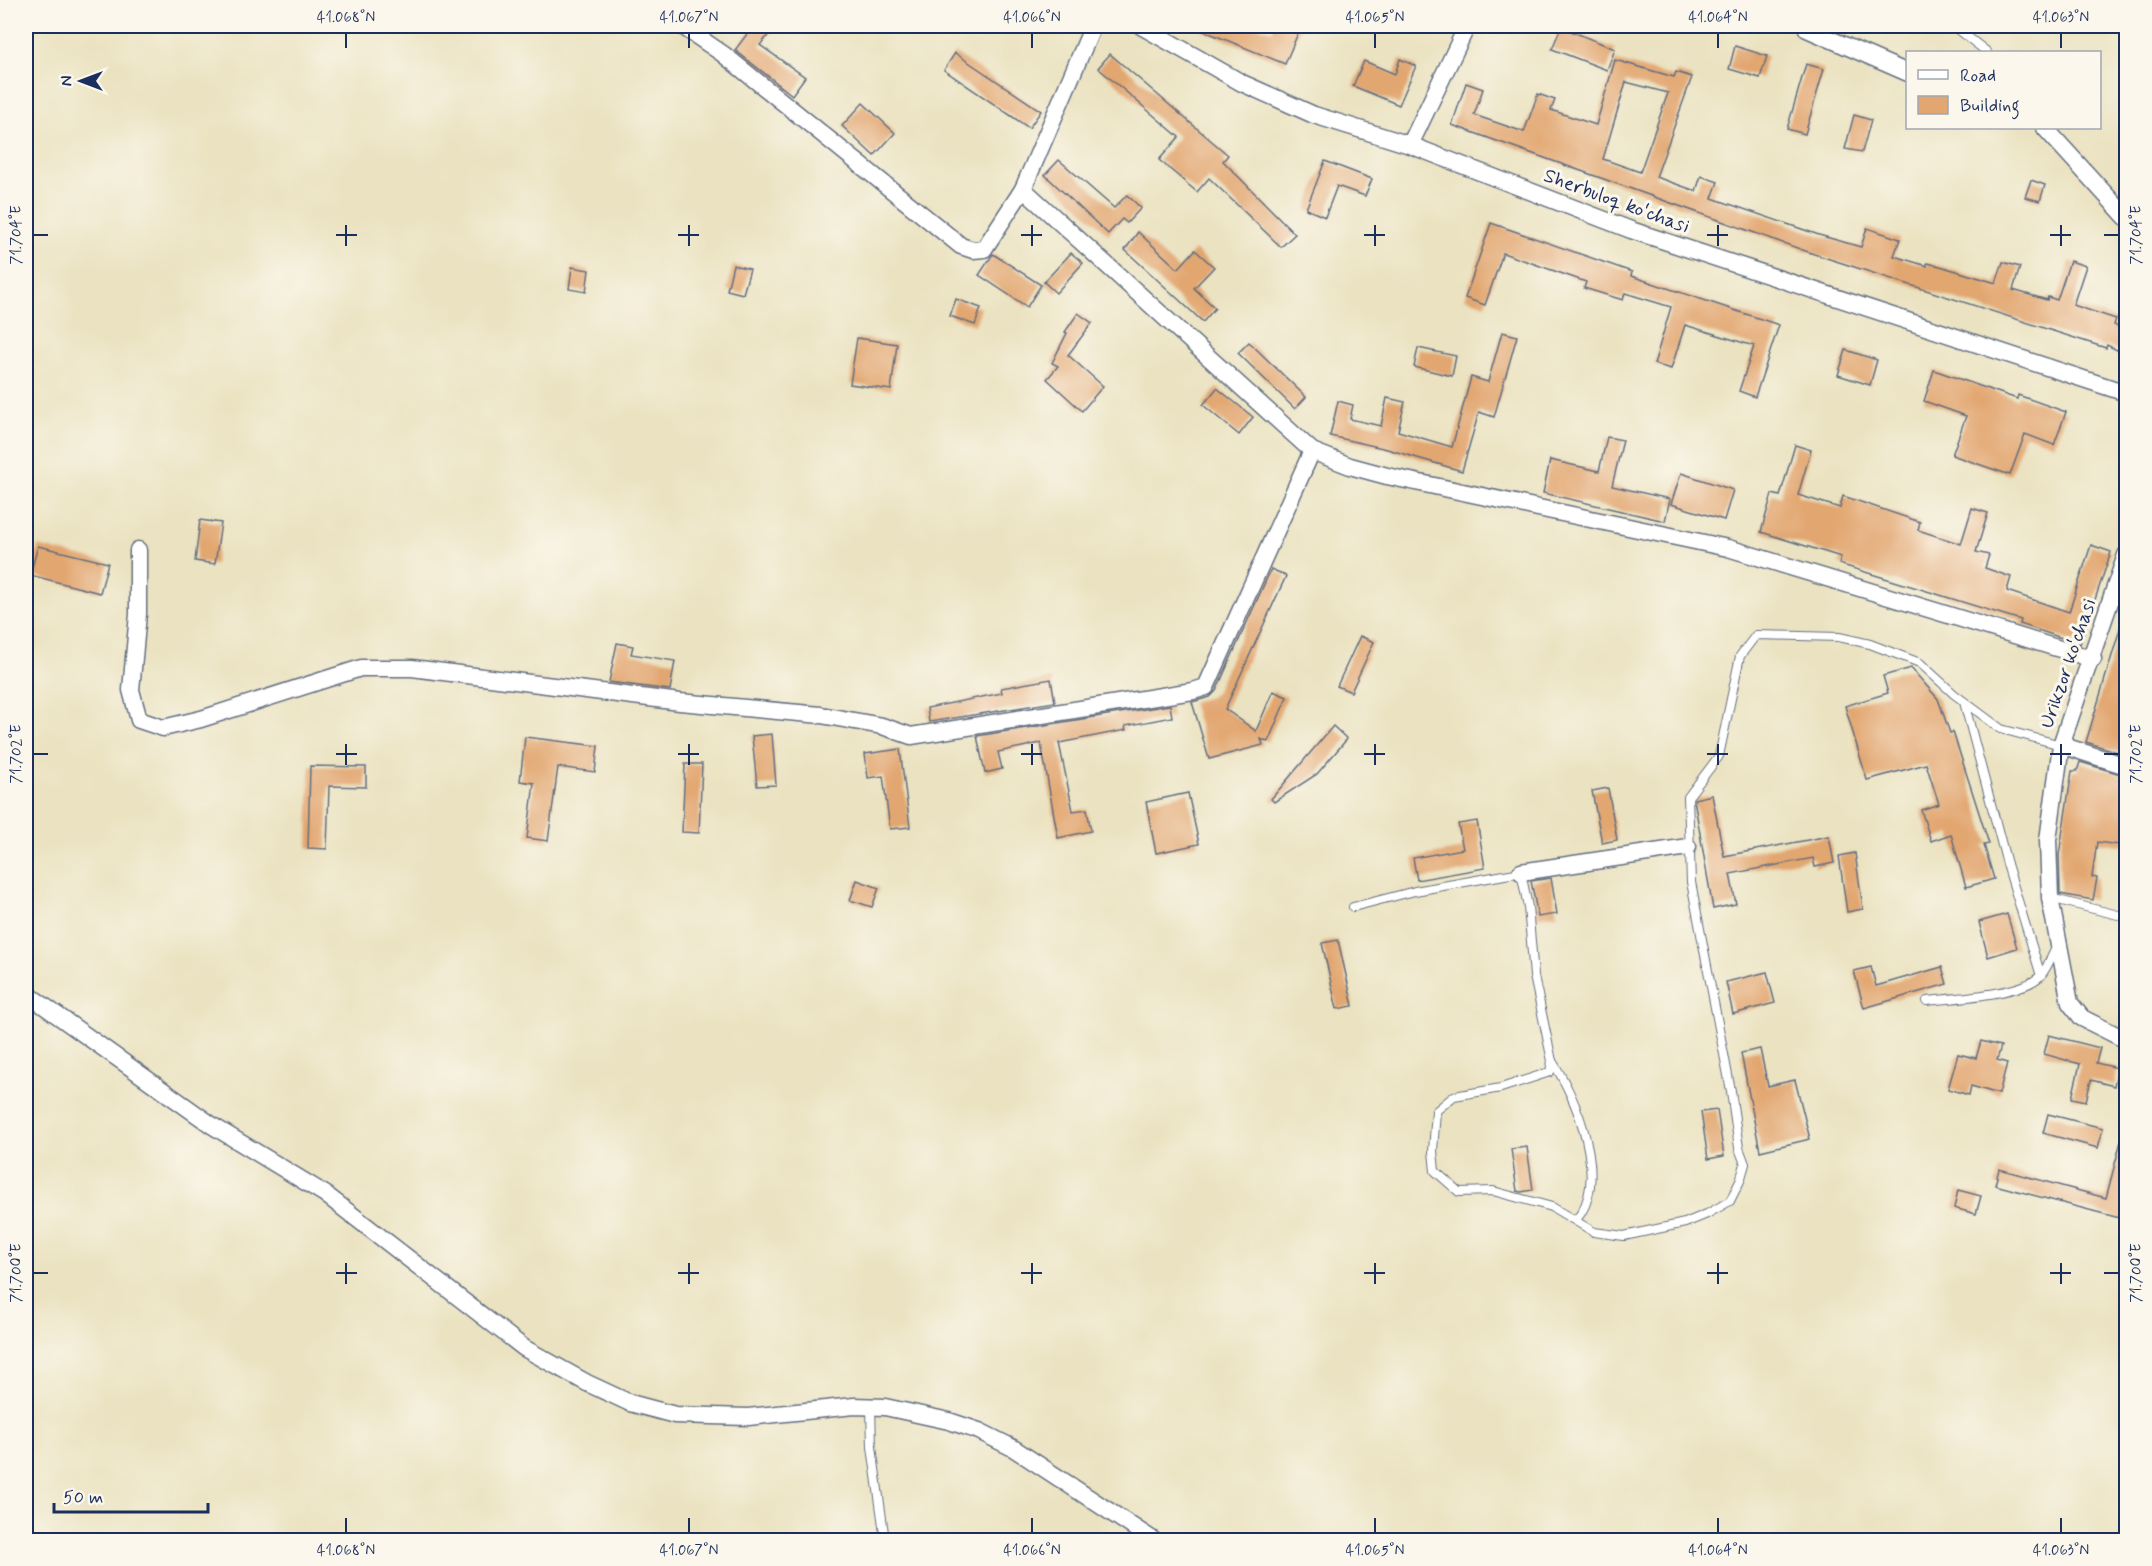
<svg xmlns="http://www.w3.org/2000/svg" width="2152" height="1566" font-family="Mynerve,sans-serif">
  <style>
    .building { fill: #e2a670; fill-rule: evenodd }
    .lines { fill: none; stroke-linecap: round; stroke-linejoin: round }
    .service-casing { stroke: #636e80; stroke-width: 10 }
    .minor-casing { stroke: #636e80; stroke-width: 19 }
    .service { stroke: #fff; stroke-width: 8 }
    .minor { stroke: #fff; stroke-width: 16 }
    .ticks { fill: none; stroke: #1b2f5e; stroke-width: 2 }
    .labels { text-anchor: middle; stroke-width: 6; stroke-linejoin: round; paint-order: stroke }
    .street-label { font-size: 20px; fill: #1b2f5e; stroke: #fbf7ec }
    .neatline { fill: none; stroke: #1b2f5e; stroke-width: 2 }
    .ticks-label { font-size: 15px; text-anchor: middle; fill: #1b2f5e }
  </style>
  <rect width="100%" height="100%" fill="#fbf7ec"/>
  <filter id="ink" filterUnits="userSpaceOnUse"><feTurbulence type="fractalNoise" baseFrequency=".0167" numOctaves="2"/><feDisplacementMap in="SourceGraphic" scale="12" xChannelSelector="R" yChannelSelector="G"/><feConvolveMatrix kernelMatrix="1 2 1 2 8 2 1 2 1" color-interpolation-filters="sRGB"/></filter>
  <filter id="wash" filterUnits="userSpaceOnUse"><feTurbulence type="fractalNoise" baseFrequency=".008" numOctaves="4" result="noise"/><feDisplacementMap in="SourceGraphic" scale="24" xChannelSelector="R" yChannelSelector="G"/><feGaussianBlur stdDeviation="1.35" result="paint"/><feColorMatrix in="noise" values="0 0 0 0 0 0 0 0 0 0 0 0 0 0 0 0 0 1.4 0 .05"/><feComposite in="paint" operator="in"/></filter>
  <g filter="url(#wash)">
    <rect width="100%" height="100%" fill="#eae2c0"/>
    <g id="blocks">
      <!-- building -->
      <g class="building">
        <path d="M753,26H776L760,45L805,77L792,95L735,50Z"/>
        <path d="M1192,26H1257L1272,31L1274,26H1301L1285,64Z"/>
        <path d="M1561,27L1615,49L1607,70L1552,49Z"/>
        <path d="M1735,46L1767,56L1760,78L1729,69Z"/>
        <path d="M955,53L1041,111L1029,128L944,70Z"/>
        <path d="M1110,54L1228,155L1223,161L1295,234L1281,247L1209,178L1197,192L1159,160L1179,137L1098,68Z"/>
        <path d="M1400,59L1416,66L1399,105L1353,86L1364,61L1395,74Z"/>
        <path d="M1615,60L1674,77L1676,72L1692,77L1656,177L1696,191L1701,176L1718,182L1712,198L1819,235L1861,247L1867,228L1900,239L1894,256L1927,266V263L1940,266L1996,283L2003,262L2020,267L2013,290L2047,300L2048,297L2057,300L2070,261L2086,266L2073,305L2116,319L2114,325L2127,332V355L2107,345L2106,348L1814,254L1452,125L1466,83L1483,89L1474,115L1524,132L1538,94L1555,100L1551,110L1596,125ZM1626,82L1668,93L1640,172L1603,159Z"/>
        <path d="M1806,64L1824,69L1805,134L1787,129Z"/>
        <path d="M863,103L895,133L874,156L842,126Z"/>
        <path d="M1854,115L1871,120L1862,152L1845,149Z"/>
        <path d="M1059,160L1114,208L1127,195L1141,208L1127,223L1122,219L1108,234L1045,175Z"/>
        <path d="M1325,161L1372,179L1365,196L1337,186L1325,217L1306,209Z"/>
        <path d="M2031,180L2045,185L2040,201L2025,197Z"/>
        <path d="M1491,223L1632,272L1631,276L1779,325L1755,397L1739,391L1754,346L1685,325L1671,369L1654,364L1671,307L1625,293L1623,300L1584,288L1586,282L1503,253L1485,305L1465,298Z"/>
        <path d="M1138,232L1178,269L1195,250L1214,267L1194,288L1215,308L1203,322L1125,250Z"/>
        <path d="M1071,253L1083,263L1056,293L1044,282Z"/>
        <path d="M993,254L1041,285L1027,307L979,275Z"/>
        <path d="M733,265L750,269L743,294L727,290Z"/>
        <path d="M572,267L589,270L586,292L569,289Z"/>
        <path d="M956,299L981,308L975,325L950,316Z"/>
        <path d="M1078,313L1092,323L1068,355L1103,386L1082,411L1047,379L1058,366L1052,363L1067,333L1065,332Z"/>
        <path d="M1502,332L1517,336L1494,417L1479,412L1462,471L1387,449L1330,436L1338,401L1353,405L1350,419L1381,426L1387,398L1405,402L1398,431L1452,447L1471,377L1488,382Z"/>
        <path d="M857,338L897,344L891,390L850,384Z"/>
        <path d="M1249,342L1306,397L1295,409L1238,353Z"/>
        <path d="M1418,348L1456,356L1452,376L1414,367Z"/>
        <path d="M1846,350L1877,360L1870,385L1838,375Z"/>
        <path d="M1934,370L2017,399L2018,395L2066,412L2054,445L2025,434L2010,475L1952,455L1966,416L1924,401Z"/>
        <path d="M1217,388L1253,417L1239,435L1203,405Z"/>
        <path d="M1607,437L1623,440L1612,486L1670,499L1665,521L1543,493L1550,460L1599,471Z"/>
        <path d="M1795,445L1811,450L1798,495L1840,508L1843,496L1920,522L1918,530L1961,544L1972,508L1988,513L1976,552L1989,555L1985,568L2011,577L2007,591L2069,612L2091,545L2111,552L2080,644L2020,624L2021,620L1839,564L1841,557L1761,532L1772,494L1780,496Z"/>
        <path d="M1681,473L1733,490L1724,520L1671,504Z"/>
        <path d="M200,520L221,523L215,564L195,561Z"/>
        <path d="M38,546L108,563L100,593L30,575Z"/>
        <path d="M1271,569L1286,576L1225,709L1256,731L1273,691L1287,697L1268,742L1261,739L1263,745L1209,759L1192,702L1210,697L1216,691Z"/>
        <path d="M2122,622H2127V725L2122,739L2127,740V755L2086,742Z"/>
        <path d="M1360,636L1374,642L1351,692L1337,686Z"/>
        <path d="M617,643L633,646L631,654L675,661L670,690L609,682Z"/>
        <path d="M1911,668L1938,699L1950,733L1953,732L1989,844L1984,845L1994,879L1966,887L1951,834L1931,841L1921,810L1939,804L1926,764L1867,780L1845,706L1888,693L1883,676Z"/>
        <path d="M1051,679L1055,702L929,722L927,708L1002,693L1001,688Z"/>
        <path d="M1170,705L1172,717L1125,726L1126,730L1059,743L1073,811L1087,809L1091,831L1058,838L1041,743L998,752L1002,769L985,773L977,736Z"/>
        <path d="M1333,726L1347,739L1317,774L1274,802L1271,799Z"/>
        <path d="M772,734L776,785L757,786L752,736Z"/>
        <path d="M525,737L598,746L595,772L558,767L548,841L527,838L534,783L520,781Z"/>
        <path d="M900,749L910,827L890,829L883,776L868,778L865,754Z"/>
        <path d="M2080,762L2127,776V846L2097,842L2092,877L2097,878L2093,900L2060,894L2059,855L2072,771H2077Z"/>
        <path d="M685,764H702L699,833L682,832Z"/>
        <path d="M310,766L366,767V787L329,786L327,849L308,848Z"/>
        <path d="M1608,788L1617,840L1602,843L1592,791Z"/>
        <path d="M1188,793L1199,844L1156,853L1146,802Z"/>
        <path d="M1712,795L1724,856L1829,836L1834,863L1815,867L1813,858L1730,874L1736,904L1713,909L1694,799Z"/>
        <path d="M1477,821L1485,868L1417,880L1413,858L1463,849L1458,824Z"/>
        <path d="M1855,853L1863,909L1847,912L1839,856Z"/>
        <path d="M1551,878L1557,914L1538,917L1531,881Z"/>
        <path d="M857,880L879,888L872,907L850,900Z"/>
        <path d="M2007,914L2017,948L1988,957L1979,922Z"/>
        <path d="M1338,940L1353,1006L1337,1009L1322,943Z"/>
        <path d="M1871,967L1876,986L1942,967L1947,984L1864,1008L1854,971Z"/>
        <path d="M1767,972L1775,1003L1733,1014L1726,982Z"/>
        <path d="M2049,1035L2100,1048L2096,1063L2118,1068L2114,1086L2091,1080L2086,1101L2072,1098L2080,1064L2044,1054Z"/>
        <path d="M1981,1041L2001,1046L1997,1060L2007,1063L1999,1094L1971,1086L1969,1095L1948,1089L1958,1054L1976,1058Z"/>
        <path d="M1760,1049L1768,1086L1795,1080L1810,1139L1760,1151L1741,1053Z"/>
        <path d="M1717,1110L1724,1156L1708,1159L1701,1112Z"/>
        <path d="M2048,1114L2103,1128L2098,1148L2043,1133Z"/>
        <path d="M2121,1141H2127V1184L2122,1202L2127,1203V1220L1995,1185L1999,1169L2106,1198Z"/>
        <path d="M1527,1147L1533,1190L1521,1192L1517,1191L1511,1149Z"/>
        <path d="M1958,1190L1981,1196L1976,1214L1954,1208Z"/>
      </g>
    </g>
  </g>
  <g filter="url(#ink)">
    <use href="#blocks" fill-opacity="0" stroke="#636e80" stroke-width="1.5"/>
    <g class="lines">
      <!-- service casing -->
      <g class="service-casing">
        <g id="service">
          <path d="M1957,26L1959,30L1987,52"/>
          <path d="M1964,702L2007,864L2041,976"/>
          <path d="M2050,898L2126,917"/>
          <path d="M1353,907L1415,891L1521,872L1528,907L1534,976L1552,1061L1550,1072L1501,1088L1454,1096L1436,1111L1433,1151L1435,1171L1459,1192L1493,1191L1552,1207L1594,1232L1624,1236L1685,1223L1707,1214L1730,1201L1740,1181L1745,1164L1739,1148L1731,1091L1691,882L1688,797L1719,756L1740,656L1756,635L1839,637L1870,644L1920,663L1954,694L2001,729L2061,745"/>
          <path d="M1927,1001C1953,998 2024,995 2041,975C2048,967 2052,955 2057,946"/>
          <path d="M1552,1061C1577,1098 1610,1181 1576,1220"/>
          <path d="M871,1406L872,1447L885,1540"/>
        </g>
      </g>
      <!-- minor casing -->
      <g class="minor-casing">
        <g id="minor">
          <path d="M682,26L723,54L961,246L973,250L984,249L1023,189"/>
          <path d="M1093,26L1023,189L1312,451L1350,466L1387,476L1728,548L2093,659"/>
          <path d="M1141,26L1242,83L1314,115L1410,145L1631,230L2126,393"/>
          <path d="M1807,29L1908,73"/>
          <path d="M2045,128L2126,217"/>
          <path d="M1410,145L1467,26"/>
          <path d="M138,550V614L131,690L139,720L163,728L201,719L361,668H412L680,702L821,715L882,726L911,736L1193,691L1206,687L1312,451"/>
          <path d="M2126,555L2061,745L2048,840L2050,898L2070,1003L2082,1018L2126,1040"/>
          <path d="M2061,745L2126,766"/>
          <path d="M1521,872L1688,847"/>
          <path d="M26,993L213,1126L325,1194L524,1348L587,1383L630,1403L675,1415L748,1417L854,1406L885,1407L949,1421L979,1431L1013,1448L1153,1540"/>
        </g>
      </g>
      <!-- service -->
      <use href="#service" class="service"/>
      <!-- minor -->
      <use href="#minor" class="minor"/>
    </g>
  </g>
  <!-- ticks -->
  <path class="ticks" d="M346,33V48M689,33V48M1032,33V48M1375,33V48M1718,33V48M2061,33V48M346,225V246M689,225V246M1032,225V246M1375,225V246M1718,225V246M2061,225V246M33,235H48M336,235H357M678,235H699M1021,235H1042M1364,235H1385M1707,235H1728M2050,235H2071M2104,235H2119M346,744V765M689,744V765M1032,744V765M1375,744V765M1718,744V765M2061,744V765M33,754H48M336,754H357M678,754H699M1021,754H1042M1364,754H1385M1707,754H1728M2050,754H2071M2104,754H2119M346,1263V1284M689,1263V1284M1032,1263V1284M1375,1263V1284M1718,1263V1284M2061,1263V1284M33,1273H48M336,1273H357M678,1273H699M1021,1273H1042M1364,1273H1385M1707,1273H1728M2050,1273H2071M2104,1273H2119M346,1518V1533M689,1518V1533M1032,1518V1533M1375,1518V1533M1718,1518V1533M2061,1518V1533"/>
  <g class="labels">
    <!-- street labels -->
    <g class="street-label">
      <text transform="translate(1617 200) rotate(20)" y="7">Sherbuloq koʻchasi</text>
      <text transform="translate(2067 663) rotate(-71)" y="7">Urikzor koʻchasi</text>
    </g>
  </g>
  <!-- margin -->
  <rect width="2152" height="1566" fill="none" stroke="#fbf7ec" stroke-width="66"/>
  <!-- legend -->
  <rect x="1906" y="51" width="195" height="78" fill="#fbf7ec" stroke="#a1a7b3" stroke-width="1.5"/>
  <rect x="1918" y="70" width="30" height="9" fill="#ffffff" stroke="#a1a7b3" stroke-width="1.5"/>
  <text x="1960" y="81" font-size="18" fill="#1b2f5e">Road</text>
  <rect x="1918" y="96" width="30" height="18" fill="#e2a670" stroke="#a1a7b3" stroke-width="1.5"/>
  <text x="1960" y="111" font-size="18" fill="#1b2f5e">Building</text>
  <!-- north arrow -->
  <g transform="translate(81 81) rotate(270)" stroke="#fbf7ec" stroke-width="4.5" paint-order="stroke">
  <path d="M0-4.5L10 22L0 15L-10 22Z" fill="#1b2f5e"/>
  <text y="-9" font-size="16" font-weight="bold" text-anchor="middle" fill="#1b2f5e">N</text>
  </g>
  <!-- scale -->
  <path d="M54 1503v9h154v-9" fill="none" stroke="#1b2f5e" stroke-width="3"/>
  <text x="63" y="1503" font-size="18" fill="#1b2f5e" stroke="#fbf7ec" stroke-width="4.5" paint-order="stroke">50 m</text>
  <rect x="33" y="33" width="2086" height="1500" class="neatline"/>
  <g class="ticks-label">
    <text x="346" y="22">41.068°N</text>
    <text x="689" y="22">41.067°N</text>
    <text x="1032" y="22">41.066°N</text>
    <text x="1375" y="22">41.065°N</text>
    <text x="1718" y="22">41.064°N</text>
    <text x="2061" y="22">41.063°N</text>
    <text transform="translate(2136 235) rotate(-90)" y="5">71.704°E</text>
    <text transform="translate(16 235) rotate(-90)" y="5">71.704°E</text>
    <text transform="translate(2136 754) rotate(-90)" y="5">71.702°E</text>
    <text transform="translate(16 754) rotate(-90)" y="5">71.702°E</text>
    <text transform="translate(2136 1273) rotate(-90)" y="5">71.700°E</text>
    <text transform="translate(16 1273) rotate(-90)" y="5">71.700°E</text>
    <text x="346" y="1555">41.068°N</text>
    <text x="689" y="1555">41.067°N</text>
    <text x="1032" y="1555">41.066°N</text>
    <text x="1375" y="1555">41.065°N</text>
    <text x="1718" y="1555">41.064°N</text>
    <text x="2061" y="1555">41.063°N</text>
  </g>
</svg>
